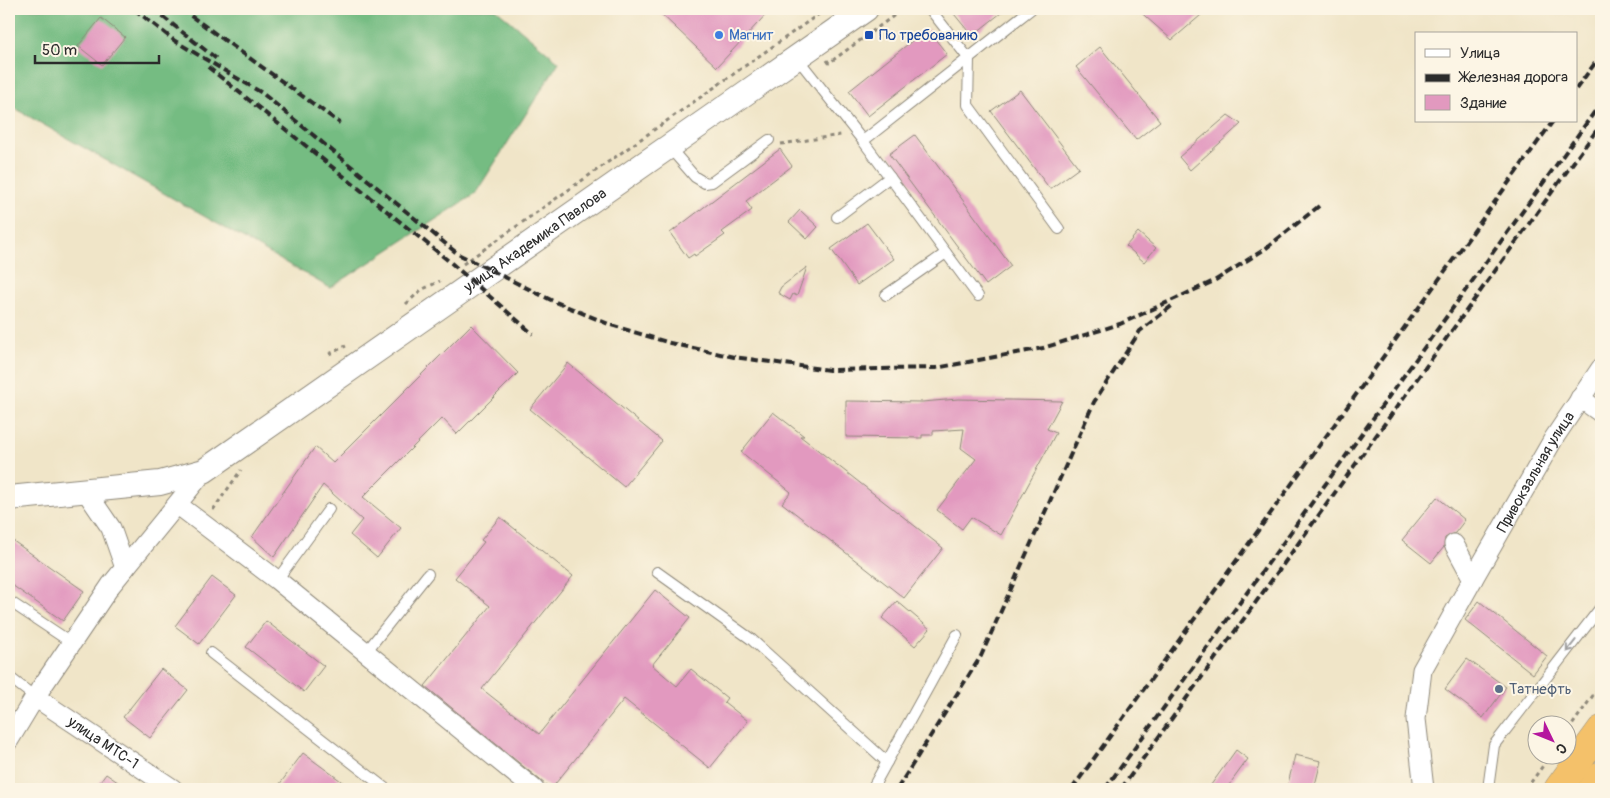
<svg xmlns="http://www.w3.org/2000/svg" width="1610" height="798" font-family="Pangolin,sans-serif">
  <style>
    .forest { fill: #74bc82; stroke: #507456 }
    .building { fill: #e299bf }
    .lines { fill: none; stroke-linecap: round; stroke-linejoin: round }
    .service-casing { stroke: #8e887a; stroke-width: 12 }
    .minor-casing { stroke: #8e887a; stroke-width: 21 }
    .tertiary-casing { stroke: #8e887a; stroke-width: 26 }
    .trunk-casing { stroke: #8e887a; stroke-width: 29 }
    .path { stroke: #8e887a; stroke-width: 3; stroke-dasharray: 4 4; stroke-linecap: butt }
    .service { stroke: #fff; stroke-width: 10 }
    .minor { stroke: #fff; stroke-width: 19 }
    .tertiary { stroke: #fff; stroke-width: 24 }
    .trunk { stroke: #f4c16b; stroke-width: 28 }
    .rail { stroke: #2b2b2b; stroke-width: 4; stroke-dasharray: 8 4; stroke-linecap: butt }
    .oneway { stroke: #a0a0a0 }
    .shop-dot { fill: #3f7fe0; stroke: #fcf5e5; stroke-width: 2 }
    .transit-dot { fill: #1a4fb4; stroke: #fcf5e5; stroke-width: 2 }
    .service-dot { fill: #5c6f8a; stroke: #fcf5e5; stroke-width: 2 }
    .labels { text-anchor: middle; stroke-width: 4; stroke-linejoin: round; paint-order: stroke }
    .shop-label { font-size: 15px; fill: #366cbe; stroke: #fcf5e5; text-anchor: start }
    .transit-label { font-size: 15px; fill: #164399; stroke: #fcf5e5; text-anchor: start }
    .street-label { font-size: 15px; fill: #2b2b2b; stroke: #fcf5e5 }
    .service-label { font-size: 15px; fill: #4e5e75; stroke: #fcf5e5; text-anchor: start }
  </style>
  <rect width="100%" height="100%" fill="#fcf5e5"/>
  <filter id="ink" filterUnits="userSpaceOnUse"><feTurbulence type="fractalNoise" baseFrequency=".02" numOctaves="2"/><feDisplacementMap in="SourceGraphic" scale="10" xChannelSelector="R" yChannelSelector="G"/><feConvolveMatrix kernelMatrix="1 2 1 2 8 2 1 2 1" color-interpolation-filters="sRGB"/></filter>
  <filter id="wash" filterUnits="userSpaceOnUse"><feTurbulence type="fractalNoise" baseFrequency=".0096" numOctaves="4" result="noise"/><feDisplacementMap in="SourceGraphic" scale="20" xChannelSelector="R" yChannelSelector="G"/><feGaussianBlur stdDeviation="1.12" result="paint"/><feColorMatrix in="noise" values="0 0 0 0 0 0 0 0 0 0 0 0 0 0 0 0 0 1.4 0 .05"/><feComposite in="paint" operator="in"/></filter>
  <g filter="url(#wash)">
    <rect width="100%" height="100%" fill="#f0e5c8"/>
    <!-- forest -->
    <path class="forest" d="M9,9H496L559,62L475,194L330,288L9,105Z"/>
    <g id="blocks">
      <!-- building -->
      <g class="building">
        <path d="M656,9H771L717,67Z"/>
        <path d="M950,9H1006L972,36Z"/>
        <path d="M1137,9H1208L1172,40Z"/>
        <path d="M101,18L125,37L102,65L78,46Z"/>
        <path d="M927,29L947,54L868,116L849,91Z"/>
        <path d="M1100,47L1160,121L1136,140L1076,67Z"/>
        <path d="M1020,90L1079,168L1050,189L991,111Z"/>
        <path d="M1228,115L1241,124L1190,170L1179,157Z"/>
        <path d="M915,135L1011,266L986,285L889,154Z"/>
        <path d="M780,149L792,166L746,201L752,210L722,232L725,235L695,256L694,254L688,258L670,233Z"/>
        <path d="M800,210L818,227L807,239L789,222Z"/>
        <path d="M867,223L894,259L857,285L831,249Z"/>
        <path d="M1138,232L1156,248L1144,262L1126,246Z"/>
        <path d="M807,267L797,296L793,294L790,300L778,293L781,287Z"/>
        <path d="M471,325L518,373L457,434L442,418L363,497L401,528L377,558L350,535L362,520L323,485L274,557L252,537L315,447L333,463Z"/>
        <path d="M568,363L662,441L624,487L530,409Z"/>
        <path d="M958,399L1062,401L1047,429L1056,433L1001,535L971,517L962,529L937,510L976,459L961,448L964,429L933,431V435H922V438L846,437V401L922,402Z"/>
        <path d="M773,412L804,436H800L943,548L904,598L782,503L791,492L741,452Z"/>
        <path d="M1437,497L1465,520L1455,533L1445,538L1444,547L1431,563L1402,540Z"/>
        <path d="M500,517L573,576L482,689L539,734L655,590L690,618L652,665L677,686L691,669L727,698L724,702L748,721L710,768L624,699L551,789L425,686L490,606L455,578L484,542L481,540Z"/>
        <path d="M9,538L84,591L63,621L9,583Z"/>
        <path d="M212,577L236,595L199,644L175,626Z"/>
        <path d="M897,601L930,629L915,646L882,618Z"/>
        <path d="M1479,601L1547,656L1533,674L1465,620Z"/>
        <path d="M266,621L324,666L304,692L246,647Z"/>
        <path d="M1467,659L1506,687L1483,718L1445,689Z"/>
        <path d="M161,669L188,690L150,738L123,717Z"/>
        <path d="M1236,750L1248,759L1226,789H1208Z"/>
        <path d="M303,753L352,789H276Z"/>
        <path d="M1295,755L1321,761L1314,789L1287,788Z"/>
        <path d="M106,774L128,789H95Z"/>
      </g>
    </g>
  </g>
  <g filter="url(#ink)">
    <use href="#blocks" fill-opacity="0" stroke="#8e887a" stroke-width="1"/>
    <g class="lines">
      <!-- service casing -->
      <g class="service-casing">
        <g id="service">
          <path d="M930,9L969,59L968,105L1059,229"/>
          <path d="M798,59L863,141L978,296"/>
          <path d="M863,141L1031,9"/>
          <path d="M669,147L695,177L705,183L712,182L769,140"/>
          <path d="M837,217L890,177"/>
          <path d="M886,295L946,253"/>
          <path d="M657,572L751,639L887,762"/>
          <path d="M277,580L329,509"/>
          <path d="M9,601L72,643"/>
          <path d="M366,652L428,574"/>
          <path d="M211,653L386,789"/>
          <path d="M9,677L35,697"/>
          <path d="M872,789L957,635"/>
          <path d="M1488,789L1494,745L1601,607"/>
        </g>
      </g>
      <!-- minor casing -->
      <g class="minor-casing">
        <g id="minor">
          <path d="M1580,398L1601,413"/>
          <path d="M85,490L111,528L125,568"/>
          <path d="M178,505L277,580L534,789"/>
          <path id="s1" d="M1473,579L1554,438L1601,368"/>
          <path id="s2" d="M35,697L173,789"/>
          <path d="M9,740L35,697L111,585L204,471"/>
          <path d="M1424,789L1416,719L1422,670L1473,579L1454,544"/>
        </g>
      </g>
      <!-- tertiary casing -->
      <g class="tertiary-casing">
        <g id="tertiary">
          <path id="s3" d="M9,498L160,483L204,471L866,9"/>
        </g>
      </g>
      <!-- trunk casing -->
      <g class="trunk-casing">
        <g id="trunk">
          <path d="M1558,789L1601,730"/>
          <path d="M1592,789L1601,776"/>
        </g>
      </g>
      <!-- path -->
      <g class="path">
        <path d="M827,60L829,63L903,9"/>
        <path d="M781,144L841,135"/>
        <path d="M463,264L826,9"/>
        <path d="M406,304L421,290L440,281"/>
        <path d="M329,354L346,346"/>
        <path d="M213,510L241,470"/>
        <path d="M1568,731L1601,684"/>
        <path d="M1526,789L1550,756"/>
      </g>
      <!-- service -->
      <use href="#service" class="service"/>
      <!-- minor -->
      <use href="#minor" class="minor"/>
      <!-- tertiary -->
      <use href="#tertiary" class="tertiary"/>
      <!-- trunk -->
      <use href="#trunk" class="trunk"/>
      <!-- rail -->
      <g class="rail">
        <path d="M134,9L175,41L262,93L458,254L551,300L611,325L670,343L734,357L829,370L936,368L1043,348L1120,324L1214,281L1265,249L1319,206"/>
        <path d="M153,9L218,60"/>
        <path d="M181,9L340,123"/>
        <path d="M208,67L450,262L533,334"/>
        <path d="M1576,89L1601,55"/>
        <path d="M897,789L981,656L1094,402L1140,331L1173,305"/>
        <path d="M1072,789L1553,121"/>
        <path d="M1105,789L1601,103"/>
        <path d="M1121,789L1601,124"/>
      </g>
    </g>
    <!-- one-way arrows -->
    <defs><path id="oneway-shaft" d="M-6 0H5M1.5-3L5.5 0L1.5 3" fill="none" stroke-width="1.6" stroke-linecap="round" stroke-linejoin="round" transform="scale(1.25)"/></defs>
    <use class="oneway" href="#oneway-shaft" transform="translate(1571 646) rotate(128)"/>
  </g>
  <!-- markers -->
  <circle class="shop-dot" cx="719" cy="35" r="5"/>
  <rect class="transit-dot" x="864" y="30" width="10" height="10" rx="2.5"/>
  <circle class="service-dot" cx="1499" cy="689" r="5"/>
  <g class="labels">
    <!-- shop labels -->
    <g class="shop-label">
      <text x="729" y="40">Магнит</text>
    </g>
    <!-- transit labels -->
    <g class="transit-label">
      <text x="879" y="40">По требованию</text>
    </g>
    <!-- street labels -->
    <g class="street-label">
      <text dy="5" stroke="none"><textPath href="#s3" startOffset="601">улица Академика Павлова</textPath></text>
      <text dy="5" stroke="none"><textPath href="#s1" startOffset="124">Привокзальная улица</textPath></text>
      <text dy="5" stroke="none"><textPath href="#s2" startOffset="82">улица МТС-1</textPath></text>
    </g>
    <!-- service labels -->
    <g class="service-label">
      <text x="1509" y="694">Татнефть</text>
    </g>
  </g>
  <!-- margin -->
  <rect width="1610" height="798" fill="none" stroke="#fcf5e5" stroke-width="30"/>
  <!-- legend -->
  <rect x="1415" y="32" width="162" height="90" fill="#fcf5e5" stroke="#a8a49b"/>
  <rect x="1425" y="49" width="25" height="8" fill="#ffffff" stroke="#a8a49b"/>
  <text x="1460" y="58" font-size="15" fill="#2b2b2b">Улица</text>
  <rect x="1425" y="74" width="25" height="8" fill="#2b2b2b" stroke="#a8a49b"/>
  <text x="1460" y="82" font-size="15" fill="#2b2b2b">Железная дорога</text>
  <rect x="1425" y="95" width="25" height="15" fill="#e299bf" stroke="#a8a49b"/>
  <text x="1460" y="108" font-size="15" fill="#2b2b2b">Здание</text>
  <!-- north arrow -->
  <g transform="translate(1552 740) rotate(133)"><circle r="24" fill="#fcf5e5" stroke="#a8a49b"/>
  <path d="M0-4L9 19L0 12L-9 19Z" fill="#b5179e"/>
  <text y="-8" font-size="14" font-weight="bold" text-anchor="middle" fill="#2b2b2b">С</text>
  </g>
  <!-- scale -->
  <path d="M35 55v8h124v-8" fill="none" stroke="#2b2b2b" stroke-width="2.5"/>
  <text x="42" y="55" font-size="15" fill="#2b2b2b" stroke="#fcf5e5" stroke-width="4" paint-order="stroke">50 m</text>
</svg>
